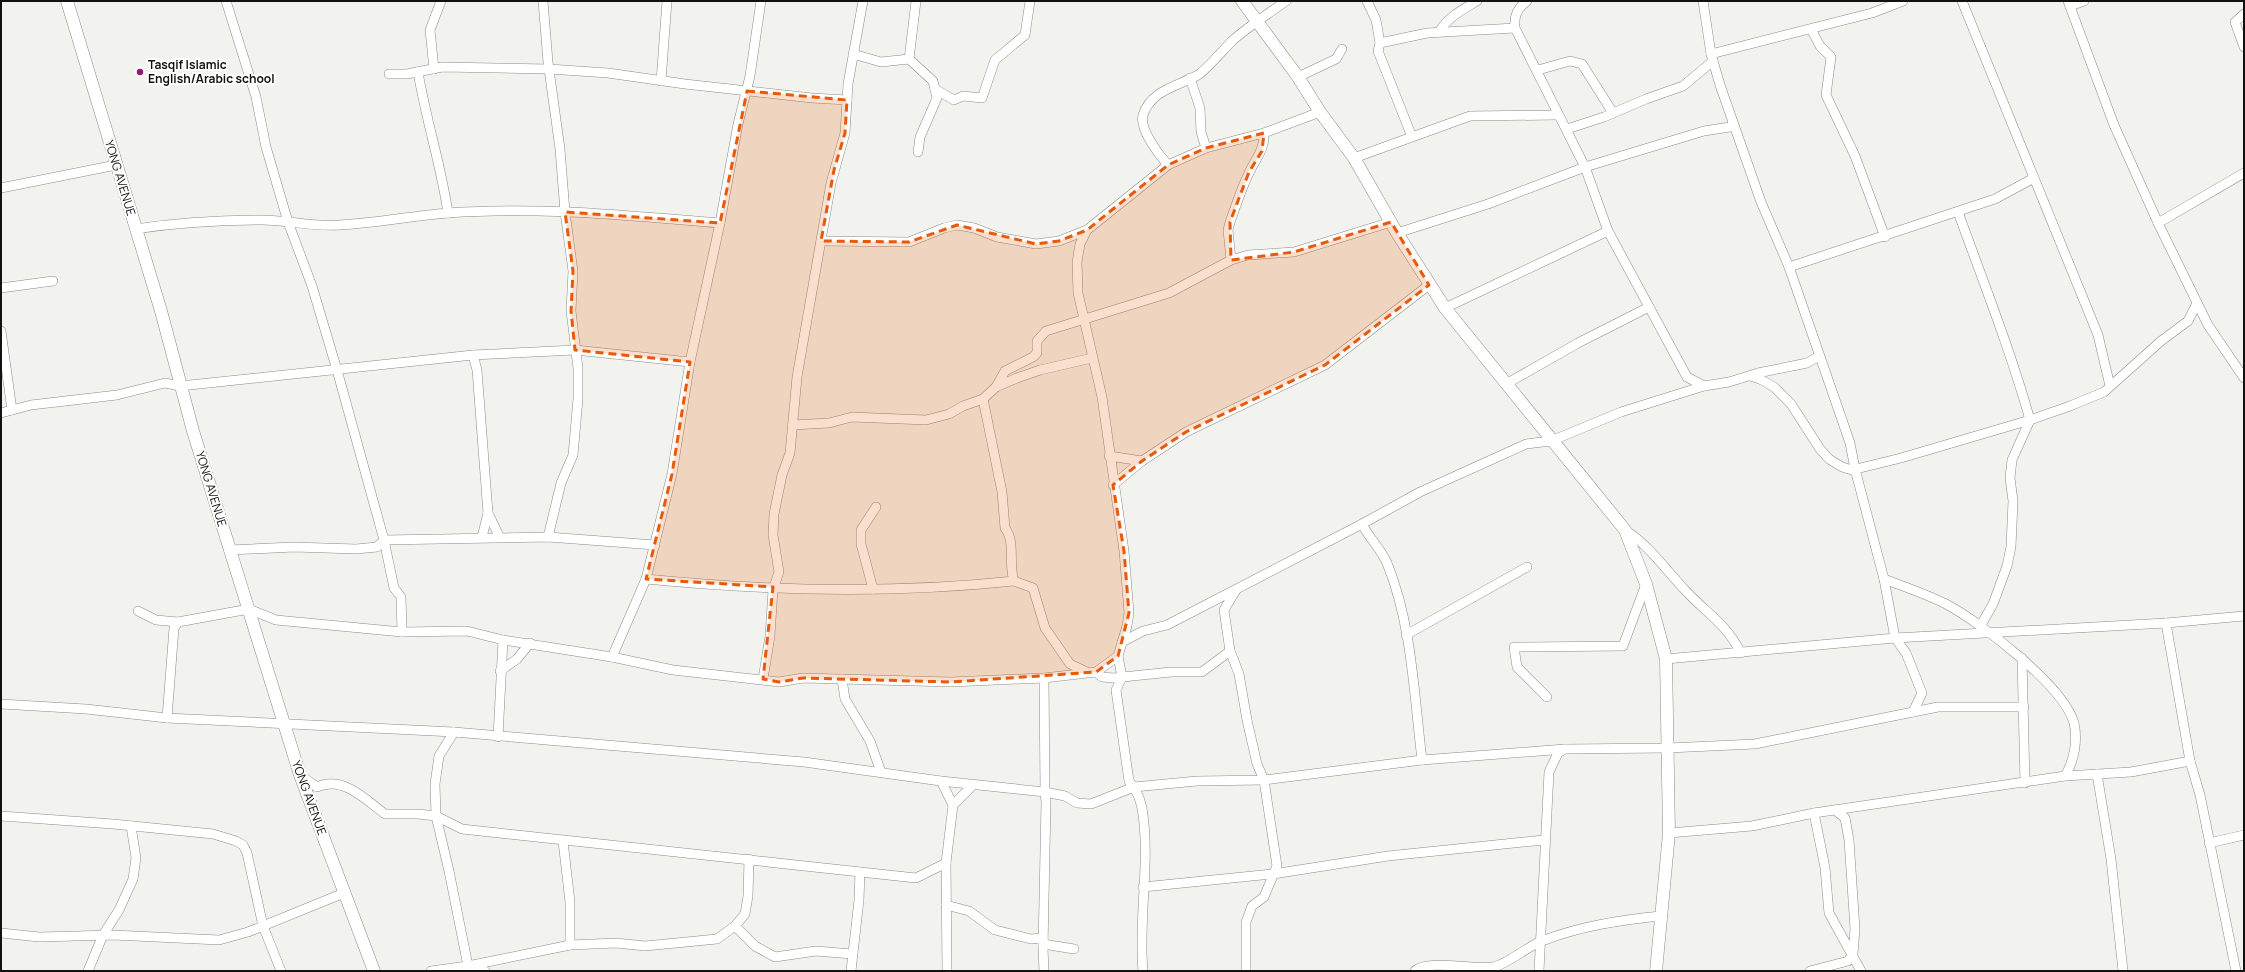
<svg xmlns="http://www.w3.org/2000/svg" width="2245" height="972" font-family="Manrope,sans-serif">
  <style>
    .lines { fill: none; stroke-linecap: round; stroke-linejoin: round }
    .minor-casing { stroke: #8b8c87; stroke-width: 10 }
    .tertiary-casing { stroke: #8b8c87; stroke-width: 13 }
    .minor { stroke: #fff; stroke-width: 9 }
    .tertiary { stroke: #fff; stroke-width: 12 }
    .marked { fill: #e8590c; fill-opacity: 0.2; stroke: #e8590c; stroke-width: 3; stroke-dasharray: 8 5; stroke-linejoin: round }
    .poi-dot { fill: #921a77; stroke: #fff; stroke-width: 1.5 }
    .labels { text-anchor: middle; stroke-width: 4; stroke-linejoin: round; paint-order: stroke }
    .poi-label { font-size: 12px; font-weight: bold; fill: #121210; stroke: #fff; text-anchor: start }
    .street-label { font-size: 12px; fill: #121210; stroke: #fff }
  </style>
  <rect width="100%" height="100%" fill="#f2f3ee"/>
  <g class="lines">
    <!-- minor casing -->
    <g class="minor-casing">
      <g id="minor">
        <path d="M226,1L256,97L266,147L288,222L312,286L337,370L384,540L394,588L401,597L402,632"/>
        <path d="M543,1L548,62L560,149L565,212L573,271L571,311L578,368V399L573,455L561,483L548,537"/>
        <path d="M1367,1L1376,20L1380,43"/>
        <path d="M1527,1C1517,9 1514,15 1515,28L1585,167L1608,231L1687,377L1704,386"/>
        <path d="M1962,1L2098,335L2110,386"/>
        <path d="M2068,1L2114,125L2158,223L2208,325L2244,378"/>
        <path d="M2070,6L2084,1"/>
        <path d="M2244,14L2235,22L2244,47"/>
        <path d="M1811,29L1820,46L1831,57L1826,95L1855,156L1885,237"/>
        <path d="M1439,32C1448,17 1462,10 1477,1"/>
        <path d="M853,54L881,62L909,59L916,1"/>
        <path d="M1711,54L1872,13L1903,1"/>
        <path d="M909,59L933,81L937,98L920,137L918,152"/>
        <path d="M434,69L430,30L441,1"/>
        <path d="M1538,70L1570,61L1582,64L1613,113"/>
        <path d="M418,72C426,120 441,165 448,213"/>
        <path d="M389,74H407L442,67L549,69L608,73L685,84L812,98L847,100"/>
        <path d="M1298,77L1336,59L1342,49"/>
        <path d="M1190,78L1200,108L1201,132L1206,148"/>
        <path d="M661,81L667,1"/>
        <path d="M935,89L954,100L963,96L982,98L995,60L1025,35L1030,1"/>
        <path d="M1567,129L1604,117L1646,99L1683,86L1713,61"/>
        <path d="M1412,137L1378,51L1380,43L1427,33L1515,28"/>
        <path d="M1354,158L1470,116L1557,115"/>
        <path d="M1168,165C1159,155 1139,129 1143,115C1151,90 1178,86 1198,75C1206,70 1224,49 1232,41C1249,26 1268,14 1286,1"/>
        <path d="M1,188L116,165"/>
        <path d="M1958,212C1983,281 2010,349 2030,420L2012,460L2010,478L2013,501L2011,547L2007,566L1993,604L1981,625"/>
        <path d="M2158,223L2244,173"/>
        <path d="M135,229C175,223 221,220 262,220C288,220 313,227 340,225C376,223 412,216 448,213C539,206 630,216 720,223"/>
        <path d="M1397,233L1488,204L1585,167L1704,131L1730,127L1733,124"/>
        <path d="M821,241L909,242L944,228L957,225L974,228L997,237L1036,244L1059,241L1087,230L1168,165L1206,148L1264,133L1320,112"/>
        <path d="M1231,260L1228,230L1230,222C1236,206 1241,189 1249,173C1255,159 1265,150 1264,133"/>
        <path d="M1789,267L1995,199L2034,178"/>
        <path d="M1,288L53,281"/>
        <path d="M1445,308L1608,231"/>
        <path d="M1,331L12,410"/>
        <path d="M473,355L477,370L488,513L482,537"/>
        <path d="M1750,376L1760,379L1774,387L1791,404L1820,449L1829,459L1842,467L1852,470L1901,458L2030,420L2070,406L2104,392L2161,341L2188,321L2197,303"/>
        <path d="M1506,384L1578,343L1649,307"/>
        <path d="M996,387L1005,371L1033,357L1037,353V341L1046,331L1169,293L1231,260L1248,255L1294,252L1391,222"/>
        <path d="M1,413L31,405L117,395L165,383L180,386L473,355L575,350L690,362"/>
        <path d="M793,425L829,423L852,417L926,420L949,414L963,406L983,399L996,387L1017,378L1040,370L1092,358"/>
        <path d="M1109,456L1142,461"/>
        <path d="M1113,485L1142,461L1186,432L1325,365L1429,285"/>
        <path d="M488,513L499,536"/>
        <path d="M1362,524C1369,538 1381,549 1387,563C1412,624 1414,695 1422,760"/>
        <path d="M1625,530C1649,545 1665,569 1685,590C1707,614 1725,622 1741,653"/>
        <path d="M230,550L294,547L356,549L377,547L384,540L548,537L655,545"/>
        <path d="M646,579C768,591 892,594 1014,581C1008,565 1016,542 1005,528L1002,492L983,399"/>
        <path d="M1884,579C1905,587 1926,594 1946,604C1980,622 2064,686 2074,723C2078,741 2074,761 2065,776"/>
        <path d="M1014,581L1033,588L1045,628L1070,664L1087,672"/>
        <path d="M873,589L861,544V530L876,507"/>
        <path d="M1236,590L1224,610L1230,651L1239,674L1247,720L1257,764L1264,780L1277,866L1264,897L1252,906L1246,922V971"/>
        <path d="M138,611L156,620L178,622"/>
        <path d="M2166,623L2190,761L2200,795L2236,971"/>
        <path d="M1406,635L1527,567"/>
        <path d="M1122,642L1143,631L1167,625L1362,524L1420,492L1526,444L1551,441L1621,412L1704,386L1729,382L1758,373L1807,363L1819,356"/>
        <path d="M1118,656L1122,677L1116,690L1129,781C1135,788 1140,798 1142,808C1151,861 1138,917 1143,971"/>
        <path d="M612,657L646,579L672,474L690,362L720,223L738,124L750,76L761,1"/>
        <path d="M2022,658L2025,783"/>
        <path d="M1666,659L1895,638L2166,623L2244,616"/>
        <path d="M500,671L517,659L530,643"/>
        <path d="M1096,672L1102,677L1113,678L1171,672H1202L1230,651"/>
        <path d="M763,679L770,636L773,590L779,572L773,535L774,514L782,475L790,453L797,377L831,183L845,133L848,84L863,1"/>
        <path d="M842,679L845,699L870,741L881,772"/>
        <path d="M1547,697L1517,667L1514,647L1623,646L1646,584"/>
        <path d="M1,704L86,709L167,718L454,732L804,762L941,781L1045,792L1065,796L1077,803L1091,804L1134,787L1197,781L1264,780L1422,760L1565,749"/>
        <path d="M1913,712L1938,707H2024"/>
        <path d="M167,718L174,628L178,622L249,609L276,620L402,632L467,631L503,640L612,657L673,670L779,682L803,678L951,682L1044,678L1096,672L1118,656L1127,626L1129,613L1124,551L1102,397L1078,293L1077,262L1080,244L1087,230"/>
        <path d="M454,732L439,756L435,784L436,816L449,871L468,966L485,971"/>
        <path d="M498,737L503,640"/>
        <path d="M2097,774L2111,859L2123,971"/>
        <path d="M300,775L317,787C343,775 366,800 385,814H418L436,816L462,829L916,878L946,863"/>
        <path d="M941,781L953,805L946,863L947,971"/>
        <path d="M953,805L973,785"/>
        <path d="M1814,813L1825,868L1829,913L1861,971"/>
        <path d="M1,816L113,824L213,834L236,841L243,845L247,853L263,926L281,971"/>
        <path d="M1669,833L1752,826L1814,813L2065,776L2131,772L2190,761"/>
        <path d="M563,841L570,902V945"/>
        <path d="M2209,843L2244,835"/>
        <path d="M1143,887L1273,874L1388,856L1544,840"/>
        <path d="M946,905L969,911L995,930L1031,939L1043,938"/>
        <path d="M735,926L755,946L775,957L816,951L852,954"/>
        <path d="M1,933L39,937L113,935L219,940L248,932L344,893"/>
        <path d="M1043,944L1074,949"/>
        <path d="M88,971L103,935L119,910L133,879L136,858L131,826"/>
        <path d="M431,971L468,966L570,945L616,943L645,946L717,939L735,926L745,914L748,896L749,859"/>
        <path d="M851,971L859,900L860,872"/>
        <path d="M1044,971L1043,948L1046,802L1045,792L1044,678"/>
        <path d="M1415,971C1426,959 1477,970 1493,967C1506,965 1528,946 1542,941C1580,926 1621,920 1661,916"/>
        <path d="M1539,971L1549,772L1558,753L1565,749L1668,748L1755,744L1913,712L1922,693L1906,653L1895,638L1884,579L1855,469L1850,443L1789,267L1761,202L1720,85L1711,54L1703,1"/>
        <path d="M1810,971L1848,961L1853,954L1855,929L1849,840L1845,818L1835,810"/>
      </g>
    </g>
    <!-- tertiary casing -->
    <g class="tertiary-casing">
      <g id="tertiary">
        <path d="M67,1L161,311L193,431L300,775L374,971"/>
        <path d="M1242,1L1298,77L1320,112L1354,158L1397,233L1445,308L1625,530L1646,584L1666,659L1669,833L1656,971"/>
      </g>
    </g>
    <!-- minor -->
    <use href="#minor" class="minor"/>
    <!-- tertiary -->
    <use href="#tertiary" class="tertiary"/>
  </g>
  <!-- marked area -->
  <path class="marked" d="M747,91L847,100L845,133L834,170L821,241L909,242L957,225L1036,244L1059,241L1087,230L1168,165L1206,148L1264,133L1262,151L1249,172L1230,222L1231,260L1294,252L1391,222L1429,285L1325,365L1186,432L1142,461L1113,485L1124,551L1129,613L1118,656L1096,672L951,682L803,678L779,682L763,679L773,587L646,579L672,474L690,362L575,350L571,311L573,271L565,212L720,223Z"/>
  <!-- markers -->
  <circle class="poi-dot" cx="140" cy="72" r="4"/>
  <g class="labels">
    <!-- poi labels -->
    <g class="poi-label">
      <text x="148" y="69">Tasqif Islamic<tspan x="148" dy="14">English/Arabic school</tspan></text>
    </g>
    <!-- street labels -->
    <g class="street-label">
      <text transform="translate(120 178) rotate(73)" y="4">YONG AVENUE</text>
      <text transform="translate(211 489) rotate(73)" y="4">YONG AVENUE</text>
      <text transform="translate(309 798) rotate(70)" y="4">YONG AVENUE</text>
    </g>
  </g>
  <!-- border -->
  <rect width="2245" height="972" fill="none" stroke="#121210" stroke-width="4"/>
</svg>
